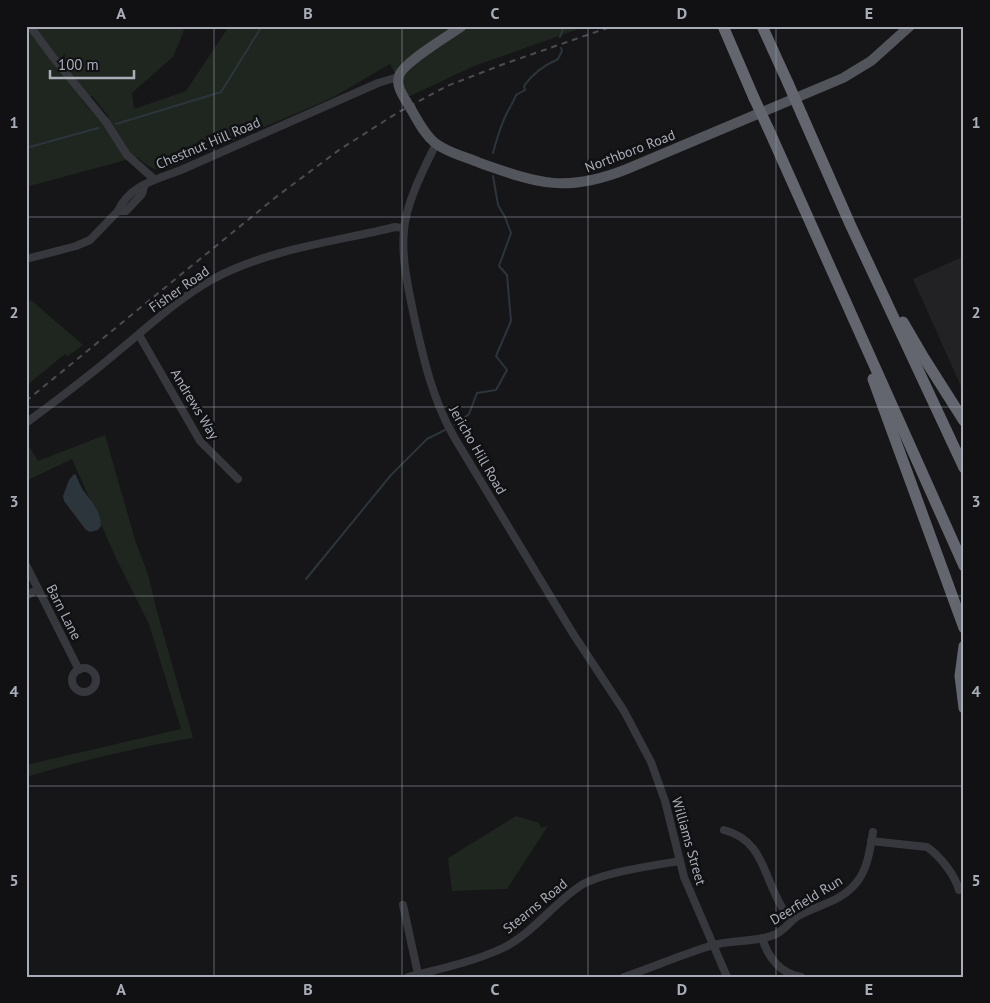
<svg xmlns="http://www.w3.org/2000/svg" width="990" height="1003" font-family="'PT Sans',sans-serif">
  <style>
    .built { fill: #222225 }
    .green { fill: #1e261f; fill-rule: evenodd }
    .water { fill: #2c353c }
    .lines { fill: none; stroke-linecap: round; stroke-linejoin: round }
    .stream { stroke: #2c353c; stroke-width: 2 }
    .minor { stroke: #37383d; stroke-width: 8 }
    .major { stroke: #53555c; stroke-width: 10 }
    .highway { stroke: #63666e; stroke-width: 11 }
    .rail { stroke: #4a4c52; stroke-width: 2; stroke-dasharray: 6 5; stroke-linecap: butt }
    .major-bridge { stroke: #53555c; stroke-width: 10 }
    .highway-bridge { stroke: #63666e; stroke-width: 11 }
    .grid { fill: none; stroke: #a8adb8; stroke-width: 1; stroke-opacity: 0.55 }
    .labels { text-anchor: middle; stroke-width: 5; stroke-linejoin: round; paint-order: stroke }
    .street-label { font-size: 14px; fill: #a8adb8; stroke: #111113 }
    .neatline { fill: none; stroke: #a8adb8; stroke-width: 2 }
    .grid-label { font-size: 16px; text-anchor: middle; font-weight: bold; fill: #a8adb8 }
  </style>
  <rect width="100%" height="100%" fill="#161618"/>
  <!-- built -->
  <path class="built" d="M964,256V393L913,279Z"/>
  <!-- green -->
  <g class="green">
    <path d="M26,26H181L184,31L173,57L132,93L134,109L186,91L229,26H587L474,66L408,97L390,64L332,98L167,169C154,172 146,165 137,157L26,187ZM92,96L109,117L99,120L81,99Z"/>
    <path d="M31,300L83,345L68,356L65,354L26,386V305Z"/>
    <path d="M105,435L136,543L148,574L156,608L193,738C137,747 81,761 26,777V765L181,729L149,624L116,558L72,459L26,481V441L38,461Z"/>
    <path d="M516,816L539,823L541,828L548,826L507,889L452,891L448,858Z"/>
  </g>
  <!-- water -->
  <path class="water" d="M74,474L76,475C78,480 80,485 83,490C91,501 101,511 101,526L98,530L90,532L86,530L64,501L63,496L69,480Z"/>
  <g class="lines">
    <!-- stream -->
    <g class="stream">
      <path d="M560,37L564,26"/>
      <path d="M116,124L221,92L262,26"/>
      <path d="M26,148L98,128"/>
      <path d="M493,153C497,138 501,123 509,109C512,104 514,101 516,95L525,90L524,86C532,74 545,65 558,59L562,51L561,48"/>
      <path d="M455,425L469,414L477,393L496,390L507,370L496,356L511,321L507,275L499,266L511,233L505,217L498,205L493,176"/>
      <path d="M306,579L391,475L427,439L445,430"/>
    </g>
    <!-- minor -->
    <g class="minor">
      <path d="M30,26L52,56L106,122L127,155L154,179"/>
      <path d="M436,144C424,168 406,203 404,230C401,260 409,291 415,321C424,361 433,400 454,437L572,632L624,711L651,762L665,801L684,877L727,977"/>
      <path d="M144,187L142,194L126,211H118C129,185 158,179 181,170L378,83L398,77"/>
      <path d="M26,259L76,246L90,240L118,211"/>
      <path d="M139,335L200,441L238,479"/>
      <path d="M26,423C57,400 87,378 116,353C147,328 177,299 213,279C269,249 334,242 395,227L404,228"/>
      <path d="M26,565L79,670"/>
      <path d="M26,596L38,589"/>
      <circle cx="84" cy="680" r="12"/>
      <path d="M724,830C755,838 761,861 772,887C777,899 783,910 790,921"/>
      <path d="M871,841L927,847C940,856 955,875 959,890"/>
      <path d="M403,905L418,974"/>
      <path d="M762,938C768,957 779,973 801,977"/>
      <path d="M408,977C439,969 473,962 503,948C533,933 553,904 580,886C600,873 655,865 680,861"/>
      <path d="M624,977C653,967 681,955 710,946C731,939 754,943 774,935C784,931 789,922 798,916C819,904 840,903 857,882C868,868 870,849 873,832"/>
    </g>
    <!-- major -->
    <g class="major">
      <path d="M406,101C402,94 396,85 399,76C402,63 450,35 462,26"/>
      <path d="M411,109C418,121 424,134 435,143C448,153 466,157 480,163C539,184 567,193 627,169L843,78L871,61L910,26"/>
    </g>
    <!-- highway -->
    <g class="highway">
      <path d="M723,26L754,98"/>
      <path d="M762,26L788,83"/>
      <path d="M802,115L850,224L964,468"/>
      <path d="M768,128L964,566"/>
      <path d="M903,322L924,358L964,421"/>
      <path d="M873,379L964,628"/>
      <path d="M964,646L960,676L964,708"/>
    </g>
    <!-- rail -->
    <path class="rail" d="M26,401L276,197L339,150L397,113L447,86L504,64L613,26"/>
    <!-- major-bridge -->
    <path class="major-bridge" d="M406,101L411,109"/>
    <!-- highway-bridge -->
    <g class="highway-bridge">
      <path d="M788,83L802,115"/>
      <path d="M754,98L768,128"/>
    </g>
  </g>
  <!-- grid -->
  <path class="grid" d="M214,26V977M402,26V977M588,26V977M776,26V977M26,217H964M26,407H964M26,596H964M26,786H964"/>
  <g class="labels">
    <!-- street labels -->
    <g class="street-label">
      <text transform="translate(208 143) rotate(-23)" y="5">Chestnut Hill Road</text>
      <text transform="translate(630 151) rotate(-21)" y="5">Northboro Road</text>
      <text transform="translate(179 289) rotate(-35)" y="5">Fisher Road</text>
      <text transform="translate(195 404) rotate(59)" y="5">Andrews Way</text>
      <text transform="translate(478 450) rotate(60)" y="5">Jericho Hill Road</text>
      <text transform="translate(64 612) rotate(63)" y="5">Barn Lane</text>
      <text transform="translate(689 841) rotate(74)" y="5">Williams Street</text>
      <text transform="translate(806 900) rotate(-31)" y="5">Deerfield Run</text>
      <text transform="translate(535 906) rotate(-39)" y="5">Stearns Road</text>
    </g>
  </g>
  <!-- border -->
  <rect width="990" height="1003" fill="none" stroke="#111113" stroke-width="55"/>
  <!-- scale -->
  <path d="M50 70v8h84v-8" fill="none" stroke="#a8adb8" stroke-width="2.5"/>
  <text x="58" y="70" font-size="15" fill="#a8adb8" stroke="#111113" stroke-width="4" paint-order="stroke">100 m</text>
  <rect x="28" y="28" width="934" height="948" class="neatline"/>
  <g class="grid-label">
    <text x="121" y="19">A</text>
    <text x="308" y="19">B</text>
    <text x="495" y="19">C</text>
    <text x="682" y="19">D</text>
    <text x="869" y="19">E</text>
    <text x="14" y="128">1</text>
    <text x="976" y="128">1</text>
    <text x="14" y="318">2</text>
    <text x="976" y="318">2</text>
    <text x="14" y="507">3</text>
    <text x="976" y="507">3</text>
    <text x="14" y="697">4</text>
    <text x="976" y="697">4</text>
    <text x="14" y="886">5</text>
    <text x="976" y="886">5</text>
    <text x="121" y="995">A</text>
    <text x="308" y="995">B</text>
    <text x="495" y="995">C</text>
    <text x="682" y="995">D</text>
    <text x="869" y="995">E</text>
  </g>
</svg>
